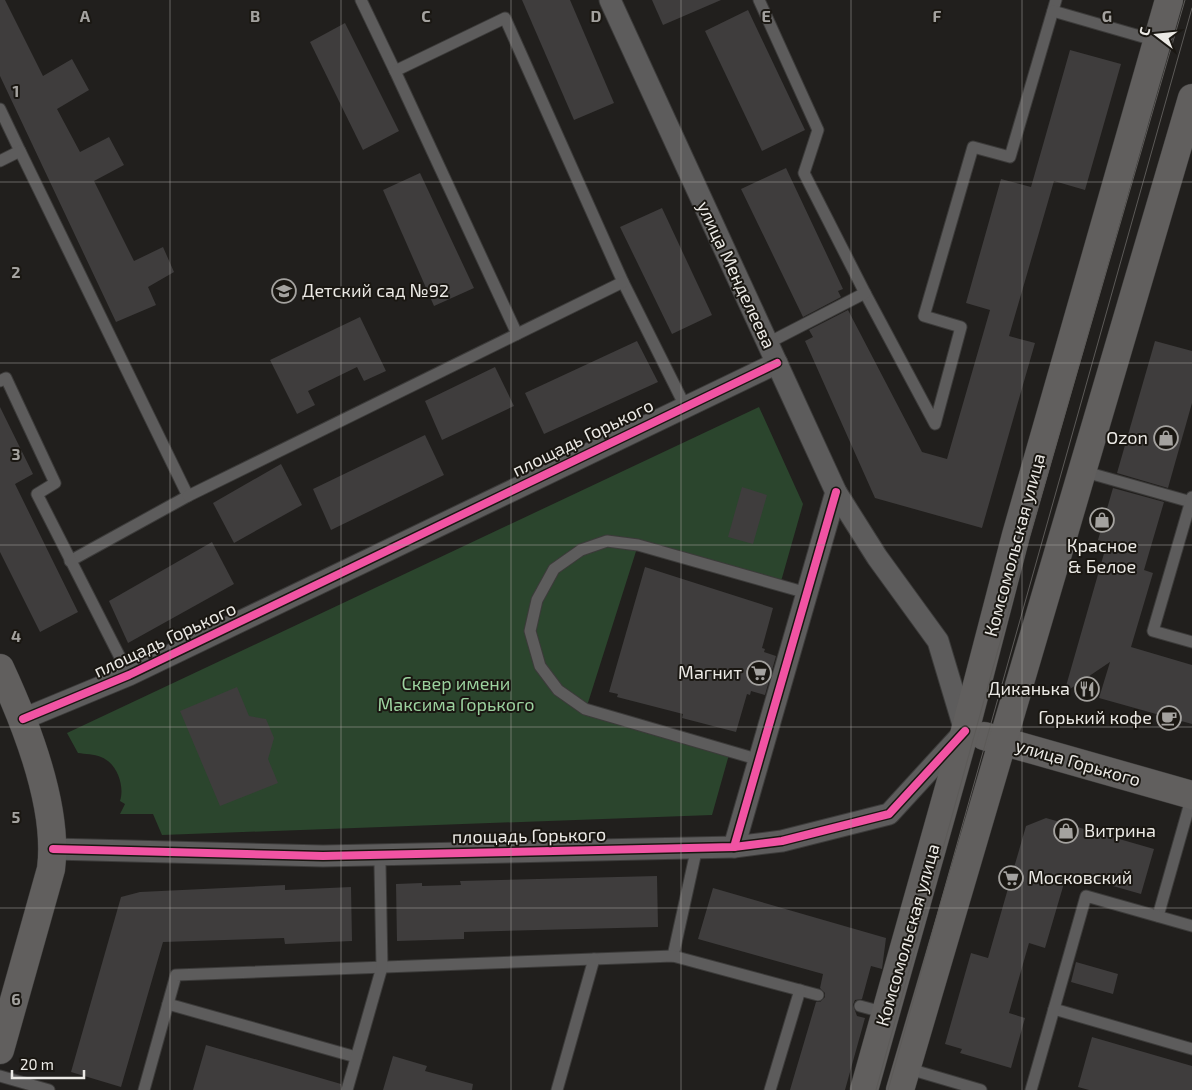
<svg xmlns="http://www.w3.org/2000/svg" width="1192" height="1090" font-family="'Exo 2',sans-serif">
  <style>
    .green { fill: #2b452d }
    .building { fill: #3f3d3d }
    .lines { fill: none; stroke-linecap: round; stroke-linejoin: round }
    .lane-casing { stroke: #3c3b3a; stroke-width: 13 }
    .street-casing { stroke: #3c3b3a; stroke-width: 23 }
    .secondary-casing { stroke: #3c3b3a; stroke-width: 29 }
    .lane { stroke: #5d5c5c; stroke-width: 11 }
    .street { stroke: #5d5c5c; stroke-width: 21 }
    .secondary { stroke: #615f5e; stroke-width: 28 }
    .tram { stroke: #5c5a58; stroke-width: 1 }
    .cycleway-casing { stroke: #1a1712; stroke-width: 11 }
    .cycleway { stroke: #f153a3; stroke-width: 8 }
    .grid { fill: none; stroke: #a4a29f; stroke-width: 1; stroke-opacity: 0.55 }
    .labels { text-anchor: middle; stroke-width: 4; stroke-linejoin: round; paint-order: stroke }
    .street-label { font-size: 18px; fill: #ebe9e5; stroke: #1a1712 }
    .poi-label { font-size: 18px; fill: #ebe9e5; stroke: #1a1712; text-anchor: end }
    .park-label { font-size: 18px; fill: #9cd29f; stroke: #1a1712 }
    .grid-label { font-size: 16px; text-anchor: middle; font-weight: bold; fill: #a4a29f; stroke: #1a1712; stroke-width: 4; stroke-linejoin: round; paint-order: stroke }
  </style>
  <rect width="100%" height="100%" fill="#211f1d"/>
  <!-- green -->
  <path class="green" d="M759,407L803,504L780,585L638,545L586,709L730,751L712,815L162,835L153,814H120L125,804L120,801C125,786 117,763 101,757C94,754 85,754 78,753L67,733Z"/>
  <!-- building -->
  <g class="building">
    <path d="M0,0H5L43,76L72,59L89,90L57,109L80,152L109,137L124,165L94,181L134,261L163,247L174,272L148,287L156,305L116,322L0,76Z"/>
    <path d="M522,0H570L614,103L574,120Z"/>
    <path d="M652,0H721L663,25Z"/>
    <path d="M748,10L805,130L762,151L705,31Z"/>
    <path d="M345,23L399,131L363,150L310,42Z"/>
    <path d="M1070,50L1121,64L1085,190L1054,181L1009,336L1035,343L982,528L875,498L805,341L813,337L809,330L848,310L922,452L947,459L990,310L966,303L1001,179L1031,187Z"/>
    <path d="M786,168L843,289L838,291L841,297L803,317L741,189Z"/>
    <path d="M420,173L474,288L434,306L383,190Z"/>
    <path d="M662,208L712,315L672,334L620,227Z"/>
    <path d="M360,317L386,371L364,381L357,367L308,391L315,405L297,414L270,360Z"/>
    <path d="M637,341L658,382L544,434L525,393Z"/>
    <path d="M1155,341L1192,351V403L1168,488L1117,473Z"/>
    <path d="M495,367L514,406L442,440L425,401Z"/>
    <path d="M0,407L33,474L15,484L78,612L40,632L0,552Z"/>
    <path d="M425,435L444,475L331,530L313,489Z"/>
    <path d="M281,464L302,505L234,543L213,503Z"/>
    <path d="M742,487L767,495L753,544L728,537Z"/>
    <path d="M1113,488L1164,502L1144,570L1153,573L1131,647L1192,665V724L1099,698L1110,662L1064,693L1107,543L1098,540Z"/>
    <path d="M212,542L234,584L128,643L109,601Z"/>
    <path d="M645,567L773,608L762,648L765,649L764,652L776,656L765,695L751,691L750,695L747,694L736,732L682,718L683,714L617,697L618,694L609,692Z"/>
    <path d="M237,687L249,716L266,719L274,738L268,759L278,783L220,806L180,711Z"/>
    <path d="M1046,818L1154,849L1141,894L1067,873L1045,948L1029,943L1009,1013L1025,1018L1011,1068L960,1053L962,1049L945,1044L971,953L988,958L1026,826Z"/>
    <path d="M657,876L658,927L464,932V939L397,941L396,884L422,883V886L461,885L460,881Z"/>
    <path d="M285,885V890L351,887L352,941L285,944L284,938L163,942L121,1087L71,1072L121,897L140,892Z"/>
    <path d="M713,888L886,938L882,969L871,966L862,999L855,1000L853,1005L857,1016L865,1018L845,1090H790L816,1002H820L825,997V993L820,988L823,974L698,939Z"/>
    <path d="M1076,962L1118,974L1113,994L1071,982Z"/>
    <path d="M1092,1037L1192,1066V1090H1089L1078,1087Z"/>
    <path d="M206,1045L341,1084L340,1090H193Z"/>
    <path d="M393,1056L427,1066L425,1071L473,1084L472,1090H383Z"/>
  </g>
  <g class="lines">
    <!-- lane casing -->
    <g class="lane-casing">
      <g id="lane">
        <path d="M361,0L395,71L505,18L623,282L685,406"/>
        <path d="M759,0L818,130L804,173L865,293L935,424L961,327L924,316L973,147L1010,157L1056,0"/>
        <path d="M1053,11L1157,41"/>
        <path d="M395,71L517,334"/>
        <path d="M0,109L20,151"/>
        <path d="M0,161L20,151L188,496L70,561"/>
        <path d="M768,343L865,293"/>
        <path d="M0,381L6,378L55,483L37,494L129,675"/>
        <path d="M1082,471L1191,502"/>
        <path d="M188,496L623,282"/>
        <path d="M1192,497L1153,631L1192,642"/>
        <path d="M760,760L585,709L558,690L540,666L530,631L537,600L554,569L581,550L607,541L638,545L807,593"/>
        <path d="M1158,916L1192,796"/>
        <path d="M673,956L697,847"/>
        <path d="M168,1004L356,1057"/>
        <path d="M860,1006L886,1013"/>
        <path d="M1054,1009L1192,1049"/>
        <path d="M906,1068L981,1090"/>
        <path d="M0,1076L49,1090"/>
        <path d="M144,1090L176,975L673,956L818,995"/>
        <path d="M347,1090L382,967L380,865"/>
        <path d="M557,1090L594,959"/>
        <path d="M770,1090L800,990"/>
        <path d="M1031,1090L1086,896L1192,926"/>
      </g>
    </g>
    <!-- street casing -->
    <g class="street-casing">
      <g id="street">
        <path d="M23,719L129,675L777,363"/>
        <path d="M734,847L836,492"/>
        <path d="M53,849L323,856L734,847L782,841L889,814L965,731L938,641L877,557L836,492L610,0"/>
      </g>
    </g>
    <!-- secondary casing -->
    <g class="secondary-casing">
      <g id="secondary">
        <path d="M0,668C26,724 59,807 51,869L0,1050"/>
        <path d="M984,736L1192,795"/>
        <path d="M864,1090L965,731L1016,535L1169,0"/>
        <path d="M900,1090L1192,98"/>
      </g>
    </g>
    <!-- lane -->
    <use href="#lane" class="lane"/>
    <!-- street -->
    <use href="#street" class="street"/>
    <!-- secondary -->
    <use href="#secondary" class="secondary"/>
    <!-- tram -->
    <g class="tram">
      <path d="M876,1090L1029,538L1185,0"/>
      <path d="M888,1090L1192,8"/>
    </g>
    <!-- cycleway casing -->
    <g class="cycleway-casing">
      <g id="cycleway">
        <path d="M23,719L129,675L777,363"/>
        <path d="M734,847L836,492"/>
        <path d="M53,849L323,856L734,847L782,841L889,814L965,731"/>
      </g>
    </g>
    <!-- cycleway -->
    <use href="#cycleway" class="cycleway"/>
  </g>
  <!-- grid -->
  <path class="grid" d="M170,0V1090M341,0V1090M511,0V1090M681,0V1090M851,0V1090M1022,0V1090M0,182H1192M0,363H1192M0,545H1192M0,727H1192M0,908H1192"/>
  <!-- icons -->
  <defs>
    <g id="school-ring" transform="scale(1.25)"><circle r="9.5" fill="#1a1712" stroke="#a4a29f" stroke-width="1.5"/><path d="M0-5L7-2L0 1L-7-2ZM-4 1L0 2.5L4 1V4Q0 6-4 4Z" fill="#a4a29f"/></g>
    <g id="shop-ring" transform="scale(1.25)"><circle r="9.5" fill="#1a1712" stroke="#a4a29f" stroke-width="1.5"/><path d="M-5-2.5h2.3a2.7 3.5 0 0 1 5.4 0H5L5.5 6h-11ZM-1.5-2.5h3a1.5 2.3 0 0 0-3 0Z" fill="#a4a29f"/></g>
    <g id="supermarket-ring" transform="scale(1.25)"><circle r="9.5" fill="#1a1712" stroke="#a4a29f" stroke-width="1.5"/><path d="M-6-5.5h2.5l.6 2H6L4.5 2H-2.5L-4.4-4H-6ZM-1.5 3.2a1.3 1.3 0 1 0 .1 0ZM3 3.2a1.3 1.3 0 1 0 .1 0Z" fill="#a4a29f"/></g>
    <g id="restaurant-ring" transform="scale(1.25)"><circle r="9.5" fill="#1a1712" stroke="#a4a29f" stroke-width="1.5"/><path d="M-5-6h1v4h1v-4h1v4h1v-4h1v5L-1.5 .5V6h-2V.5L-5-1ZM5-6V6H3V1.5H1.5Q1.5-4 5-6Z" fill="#a4a29f"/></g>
    <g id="cafe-ring" transform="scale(1.25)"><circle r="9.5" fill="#1a1712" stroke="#a4a29f" stroke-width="1.5"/><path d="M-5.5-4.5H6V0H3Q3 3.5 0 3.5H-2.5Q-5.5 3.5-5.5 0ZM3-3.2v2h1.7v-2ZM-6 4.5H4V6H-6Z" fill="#a4a29f"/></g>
  </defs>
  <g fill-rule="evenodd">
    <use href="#school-ring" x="284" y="291"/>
    <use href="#shop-ring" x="1166" y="438"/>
    <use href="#shop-ring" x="1102" y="520"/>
    <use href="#supermarket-ring" x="759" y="673"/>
    <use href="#restaurant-ring" x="1087" y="689"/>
    <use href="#cafe-ring" x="1169" y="718"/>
    <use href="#shop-ring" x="1066" y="831"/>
    <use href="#supermarket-ring" x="1011" y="878"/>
  </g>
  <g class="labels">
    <!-- street labels -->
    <g class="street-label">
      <text transform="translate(736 275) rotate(65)" y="6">улица Менделеева</text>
      <text transform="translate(583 438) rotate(-26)" y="6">площадь Горького</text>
      <text transform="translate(1015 545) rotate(-75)" y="6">Комсомольская улица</text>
      <text transform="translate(165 640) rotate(-25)" y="6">площадь Горького</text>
      <text transform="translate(1078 763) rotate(16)" y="6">улица Горького</text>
      <text transform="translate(529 836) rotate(-1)" y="6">площадь Горького</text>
      <text transform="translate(908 935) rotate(-74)" y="6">Комсомольская улица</text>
    </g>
    <!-- poi labels -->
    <g class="poi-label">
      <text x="302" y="297" text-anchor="start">Детский сад №92</text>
      <text x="1148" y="444">Ozon</text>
      <text x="1102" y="552" text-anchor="middle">Красное<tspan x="1102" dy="21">&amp; Белое</tspan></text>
      <text x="742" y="679">Магнит</text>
      <text x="1070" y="695">Диканька</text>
      <text x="1152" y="724">Горький кофе</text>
      <text x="1084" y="837" text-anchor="start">Витрина</text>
      <text x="1028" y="884" text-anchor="start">Московский</text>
    </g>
    <!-- park labels -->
    <g class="park-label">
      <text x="456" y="690">Сквер имени<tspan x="456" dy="21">Максима Горького</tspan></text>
    </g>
  </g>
  <g class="grid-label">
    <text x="85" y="22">A</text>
    <text x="255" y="22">B</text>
    <text x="426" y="22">C</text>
    <text x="596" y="22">D</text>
    <text x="766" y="22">E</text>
    <text x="937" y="22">F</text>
    <text x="1107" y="22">G</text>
    <text x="16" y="97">1</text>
    <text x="16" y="278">2</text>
    <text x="16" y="460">3</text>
    <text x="16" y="642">4</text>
    <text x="16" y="823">5</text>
    <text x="16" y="1005">6</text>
  </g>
  <!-- north arrow -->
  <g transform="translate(1157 35) rotate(286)" stroke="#1a1712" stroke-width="4" paint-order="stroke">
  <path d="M0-4L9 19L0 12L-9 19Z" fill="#ebe9e5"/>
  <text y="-8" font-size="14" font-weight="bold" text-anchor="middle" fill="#ebe9e5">С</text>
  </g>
  <!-- scale -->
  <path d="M12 1070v8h72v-8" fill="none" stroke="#ebe9e5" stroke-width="2.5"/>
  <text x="20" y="1070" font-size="15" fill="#ebe9e5" stroke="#1a1712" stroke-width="4" paint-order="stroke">20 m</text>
</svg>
